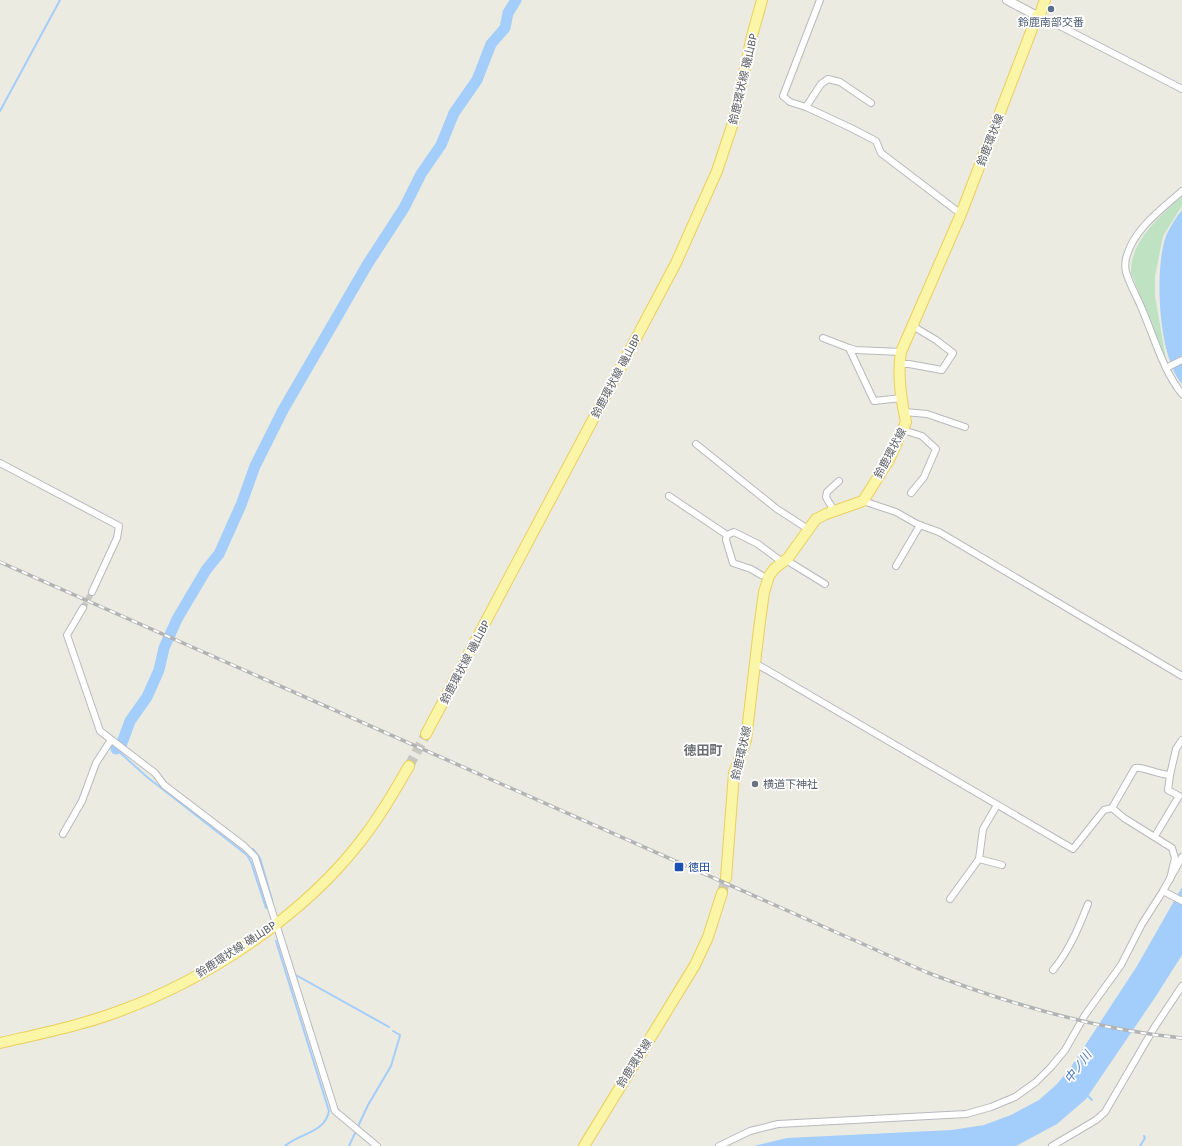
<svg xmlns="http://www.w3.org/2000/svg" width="1182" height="1146" font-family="'Fira Sans','Noto Sans JP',sans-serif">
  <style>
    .grass { fill: #bfe3c2 }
    .water { fill: #a3cdfb }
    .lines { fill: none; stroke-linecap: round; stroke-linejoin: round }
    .stream { stroke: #a3cdfb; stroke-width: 2 }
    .river { stroke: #a3cdfb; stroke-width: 11 }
    .minor-tunnel { stroke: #c8c8c1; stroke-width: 6; stroke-dasharray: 6 3; stroke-linecap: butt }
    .primary-tunnel { stroke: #c8c8c1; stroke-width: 10; stroke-dasharray: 10 5; stroke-linecap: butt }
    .minor-casing { stroke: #b7b9be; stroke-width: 8 }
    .tertiary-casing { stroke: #b7b9be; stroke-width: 10 }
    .primary-casing { stroke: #ebcf5c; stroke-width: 12 }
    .minor { stroke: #fff; stroke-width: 6 }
    .tertiary { stroke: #fff; stroke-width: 8 }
    .primary { stroke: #fbf5a7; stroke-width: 10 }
    .rail-casing { stroke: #b2b3b3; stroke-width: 3.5 }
    .rail { stroke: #fff; stroke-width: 2; stroke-dasharray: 6; stroke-linecap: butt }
    .service-dot { fill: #5c6f8a; stroke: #fff; stroke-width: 1.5 }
    .worship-dot { fill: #6b7280; stroke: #fff; stroke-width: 1.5 }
    .transit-dot { fill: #1a4fb4; stroke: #fff; stroke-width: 1.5 }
    .labels { text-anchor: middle; stroke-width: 3.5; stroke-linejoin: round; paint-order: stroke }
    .service-label { font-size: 11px; fill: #4e5e75; stroke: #fff }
    .street-label { font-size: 11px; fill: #5a5d62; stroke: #fff }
    .worship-label { font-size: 11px; fill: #5b616d; stroke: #fff; text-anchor: start }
    .transit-label { font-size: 11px; fill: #164399; stroke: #fff; text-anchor: start }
    .water-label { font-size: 12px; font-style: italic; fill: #4776bd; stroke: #fff }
    .quarter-label { font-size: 13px; font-weight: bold; fill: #6b6f74; stroke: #fff }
  </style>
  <rect width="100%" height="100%" fill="#ecebe1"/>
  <!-- grass -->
  <path class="grass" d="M1182,196V206L1163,236L1155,277V296L1166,359L1131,273C1130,240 1160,217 1182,196Z"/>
  <!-- water -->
  <g class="water">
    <path d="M1182,210V384C1158,357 1154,269 1166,236C1170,227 1176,217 1182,210Z"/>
    <path d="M1182,887V955L1156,996L1086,1099L1057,1124L1016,1146H754L787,1138L952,1130L984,1125L1011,1115L1039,1100L1057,1084L1071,1067L1137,966Z"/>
  </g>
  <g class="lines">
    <!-- stream -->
    <g class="stream">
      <path d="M0,111L60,0"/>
      <path d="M116,749L147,777L247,855L251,862L266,908"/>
      <path d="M253,849L260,858L272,900"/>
      <path d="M276,941L329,1111C325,1133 300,1133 285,1146"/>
      <path d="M294,974L389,1027"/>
      <path d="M1087,1095L1092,1100"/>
      <path d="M349,1146L368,1105L391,1066L399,1039L400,1035L393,1031"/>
      <path d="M1140,1146L1145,1138L1144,1136"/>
    </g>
    <!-- river -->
    <path class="river" d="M116,749L122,743L130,721L147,697L159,670L164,648L177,619L206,570L219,554L241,505L255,466L283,410L367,265L404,208L421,174L441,145L454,113L477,80L491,44L505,28L508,13L516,0"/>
    <!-- minor-tunnel -->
    <path class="minor-tunnel" d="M83,608L92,592"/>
    <!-- primary-tunnel -->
    <g class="primary-tunnel">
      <path d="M409,766L426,734"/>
      <path d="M722,893L726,878"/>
    </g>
    <!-- minor casing -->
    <g class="minor-casing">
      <g id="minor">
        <path d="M820,0L783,96L790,102L806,107L851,128L876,141L881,153L961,214"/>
        <path d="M1037,16L1058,25L1182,89"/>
        <path d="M806,107L821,84L828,79L840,82L871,103"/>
        <path d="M1182,191C1162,209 1135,228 1127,255C1125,260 1125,267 1126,272C1130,285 1137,297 1142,309C1154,337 1163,370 1182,394"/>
        <path d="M823,338L849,348L874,401L902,398"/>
        <path d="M849,348L856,350L901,352"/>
        <path d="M899,364H909L942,370L953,353L936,340L911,325"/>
        <path d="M1166,368L1182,360"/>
        <path d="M904,412L927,414L965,427"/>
        <path d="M903,430L922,436L936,449L924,477L911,493"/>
        <path d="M696,444L777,509L808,529"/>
        <path d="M0,463L119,526L117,538L92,592"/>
        <path d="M669,496L727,535L734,532L758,544L782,562"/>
        <path d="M863,501L896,512L917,524L939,532L1182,676"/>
        <path d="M834,511L826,497L827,492L839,481"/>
        <path d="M727,535L726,540L733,563L751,569L761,575"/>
        <path d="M786,560L825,584"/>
        <path d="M896,566L920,525"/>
        <path d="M83,608L67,635L100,731L155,773L164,785L244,846L255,857L335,1111L377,1146"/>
        <path d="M755,663L1073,849L1104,810L1112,808L1124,818L1172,848L1175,858L1170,879"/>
        <path d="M1112,808L1135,768C1141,766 1160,775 1170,775L1176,749L1182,740"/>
        <path d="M63,834L82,801L96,763L111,740"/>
        <path d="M1155,836L1179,796L1168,790L1170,775"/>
        <path d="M1182,857L1163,891L1182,901"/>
        <path d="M979,859L1002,865"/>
        <path d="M950,899L979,859L983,829L997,805"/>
        <path d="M1053,970C1069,951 1079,927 1088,904"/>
        <path d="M719,1146L750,1131L778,1124L966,1114L991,1107L1015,1097L1036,1082L1051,1067L1065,1050L1085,1015L1121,965L1142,924L1163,891"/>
        <path d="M1052,1146L1096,1120L1105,1112L1154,1028L1182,986"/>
      </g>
    </g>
    <!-- tertiary casing -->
    <g class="tertiary-casing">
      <path id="tertiary" d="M1007,0L1037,16"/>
    </g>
    <!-- primary casing -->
    <g class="primary-casing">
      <g id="primary">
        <path d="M426,734L676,263L717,171L733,123L752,36L762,0"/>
        <path d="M726,878L734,773L746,740L759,629L764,592L769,576L774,569L788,558L816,519L826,514L863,501L889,460L906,422C901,399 897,375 901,352L961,214L1037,16L1040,14L1045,0"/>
        <path d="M0,1043C39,1034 79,1026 117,1012C206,980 302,917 360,842C379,818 394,792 409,766"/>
        <path d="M584,1146L695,965L708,937L722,893"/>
      </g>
    </g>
    <!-- minor -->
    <use href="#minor" class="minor"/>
    <!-- tertiary -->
    <use href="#tertiary" class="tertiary"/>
    <!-- primary -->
    <use href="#primary" class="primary"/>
    <!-- rail casing -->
    <g class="rail-casing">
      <path id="rail" d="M0,562L926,972C1009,1004 1093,1029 1182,1038"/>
    </g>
    <!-- rail -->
    <use href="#rail" class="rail"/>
  </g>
  <!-- markers -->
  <circle class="service-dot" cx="1051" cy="9" r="4"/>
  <circle class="worship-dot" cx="755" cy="784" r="4"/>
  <rect class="transit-dot" x="674" y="862" width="10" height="10" rx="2"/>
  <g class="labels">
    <!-- service labels -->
    <g class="service-label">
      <text x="1051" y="26">鈴鹿南部交番</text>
    </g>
    <!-- street labels -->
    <g class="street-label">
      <text transform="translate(743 79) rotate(-77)" y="4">鈴鹿環状線 磯山BP</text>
      <text transform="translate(990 140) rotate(-69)" y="4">鈴鹿環状線</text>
      <text transform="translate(616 376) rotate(-62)" y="4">鈴鹿環状線 磯山BP</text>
      <text transform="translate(890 453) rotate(-62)" y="4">鈴鹿環状線</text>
      <text transform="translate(465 662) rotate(-62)" y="4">鈴鹿環状線 磯山BP</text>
      <text transform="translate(741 753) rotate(-77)" y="4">鈴鹿環状線</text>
      <text transform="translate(236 949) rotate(-33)" y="4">鈴鹿環状線 磯山BP</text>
      <text transform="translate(634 1063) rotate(-58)" y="4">鈴鹿環状線</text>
    </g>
    <!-- worship labels -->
    <g class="worship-label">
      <text x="763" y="788">横道下神社</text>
    </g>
    <!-- transit labels -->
    <g class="transit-label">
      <text x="688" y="871">徳田</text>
    </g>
    <!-- water labels -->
    <g class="water-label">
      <text transform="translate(1078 1067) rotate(-53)" y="4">中ノ川</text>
    </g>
    <!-- quarter labels -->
    <g class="quarter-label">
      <text x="703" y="755">徳田町</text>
    </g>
  </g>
</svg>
